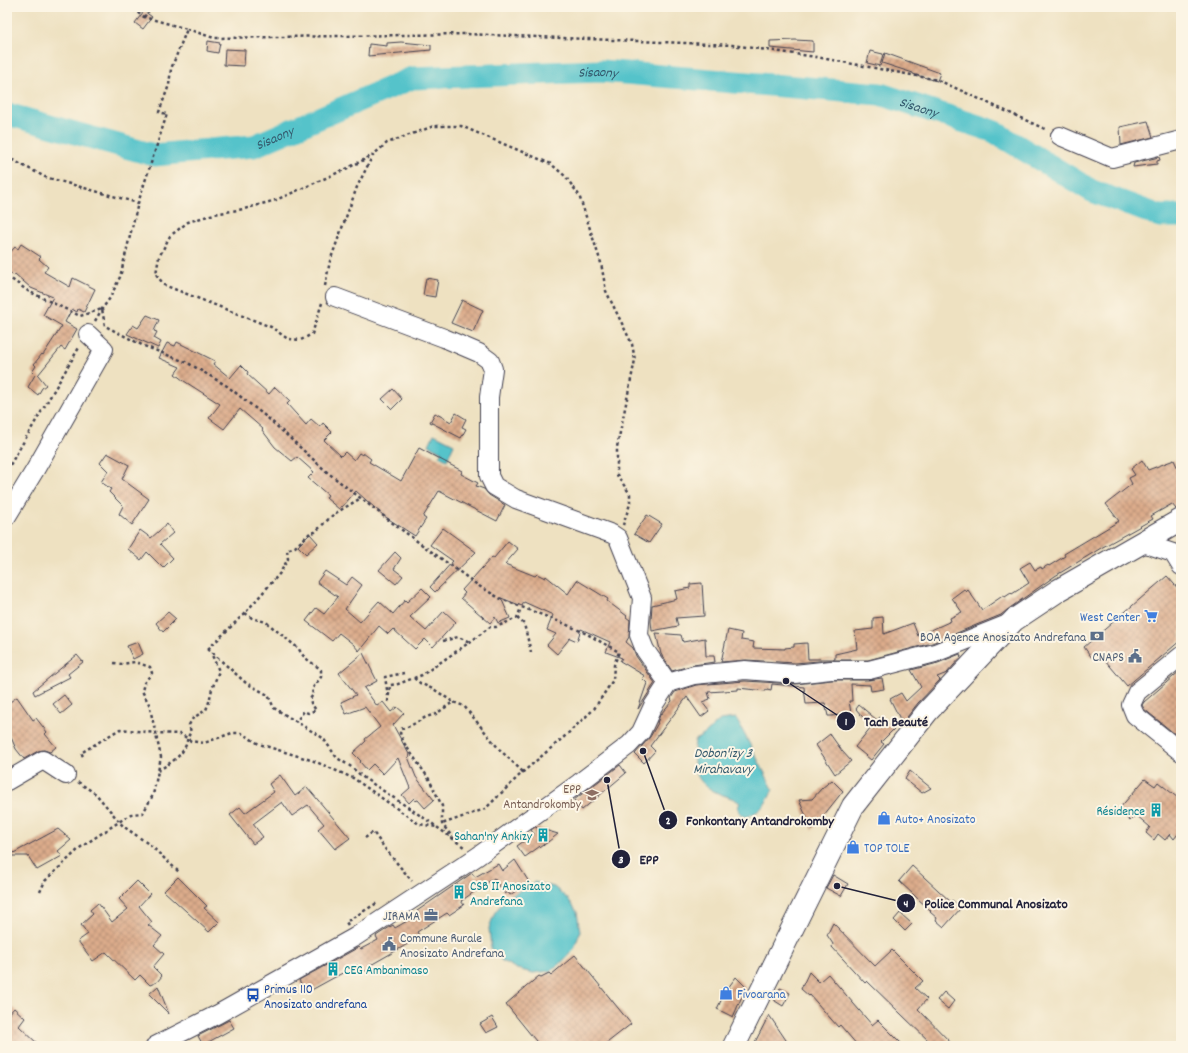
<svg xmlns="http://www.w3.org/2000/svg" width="1188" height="1053" font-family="Dekko,sans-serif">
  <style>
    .water { fill: #55c3ca; stroke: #3c7282 }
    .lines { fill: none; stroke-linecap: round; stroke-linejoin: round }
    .river { stroke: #55c3ca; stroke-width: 23 }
    .building { fill: url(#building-cross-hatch) }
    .minor-casing { stroke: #413f4f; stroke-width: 20 }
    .major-casing { stroke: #413f4f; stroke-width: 24 }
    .path { stroke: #413f4f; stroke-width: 2.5; stroke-dasharray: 3 3; stroke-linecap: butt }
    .minor { stroke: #fff; stroke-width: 18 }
    .major { stroke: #fff; stroke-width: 22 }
    .labels { text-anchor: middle; stroke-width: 4; stroke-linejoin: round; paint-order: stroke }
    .shop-label { font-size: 13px; fill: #366cbe; stroke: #fcf5e5; text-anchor: start }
    .service-label { font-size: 13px; fill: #4e5e75; stroke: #fcf5e5; text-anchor: end }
    .education-label { font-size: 13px; fill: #785e54; stroke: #fcf5e5; text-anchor: end }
    .culture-label { font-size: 13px; fill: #0d838f; stroke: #fcf5e5; text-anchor: end }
    .transit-label { font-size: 13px; fill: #164399; stroke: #fcf5e5; text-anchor: start }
    .water-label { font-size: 14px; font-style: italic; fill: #345a6d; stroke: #fcf5e5 }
    .leader { fill: none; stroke: #22223b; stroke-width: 1.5 }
    .callout-dot { fill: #22223b; stroke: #fcf5e5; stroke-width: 1.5 }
    .mark-label { font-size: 12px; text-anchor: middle; font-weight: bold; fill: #fff }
    .callout-label { font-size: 14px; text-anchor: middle; font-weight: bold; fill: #22223b; stroke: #fcf5e5; stroke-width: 4; stroke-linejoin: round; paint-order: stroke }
  </style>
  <defs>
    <pattern id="building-cross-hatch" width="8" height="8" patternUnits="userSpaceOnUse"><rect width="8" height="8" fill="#dcac8b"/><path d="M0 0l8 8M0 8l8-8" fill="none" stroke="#b28c73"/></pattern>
  </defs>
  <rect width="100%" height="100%" fill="#fcf5e5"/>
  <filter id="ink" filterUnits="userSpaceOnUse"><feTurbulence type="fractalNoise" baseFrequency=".025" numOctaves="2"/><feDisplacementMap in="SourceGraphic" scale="8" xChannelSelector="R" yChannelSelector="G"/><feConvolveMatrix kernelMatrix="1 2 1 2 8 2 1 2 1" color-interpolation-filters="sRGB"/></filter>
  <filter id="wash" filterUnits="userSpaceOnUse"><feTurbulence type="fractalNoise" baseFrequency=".012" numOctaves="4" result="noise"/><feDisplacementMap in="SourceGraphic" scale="16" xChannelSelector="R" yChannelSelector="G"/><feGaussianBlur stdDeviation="0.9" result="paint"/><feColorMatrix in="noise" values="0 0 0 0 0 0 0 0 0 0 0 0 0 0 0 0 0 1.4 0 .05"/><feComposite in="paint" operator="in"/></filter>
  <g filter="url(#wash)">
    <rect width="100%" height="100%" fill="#eee1c1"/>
    <!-- water -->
    <g class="water">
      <path d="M434,434L454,444L447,460L439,456L442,452L429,445Z"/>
      <path d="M736,718L773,789C766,804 762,811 746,817L740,813L738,807L740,803C732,796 721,796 712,790C691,778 693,761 695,740L705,734L720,720Z"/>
      <path d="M534,882L554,887L569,900L577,912L580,932L574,949L563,961L550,971L533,973L517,969L502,961L491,948L489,928L495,912L507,898Z"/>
    </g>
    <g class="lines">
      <!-- river -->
      <path class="river" id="s1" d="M7,114L154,155L254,146L412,78L601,71L880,94L993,131L1092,191L1160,216H1181"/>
    </g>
    <g id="blocks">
      <!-- building -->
      <g class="building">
        <path d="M144,11L152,17L143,29L135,23Z"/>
        <path d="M795,40L813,41V52L770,48V41Z"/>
        <path d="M208,41L220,43L218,53L207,51Z"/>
        <path d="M401,42L431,45V50L368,56L369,44L387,46V43Z"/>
        <path d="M225,49L245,50L244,66L224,65Z"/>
        <path d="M870,51L883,54L880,66L867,63Z"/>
        <path d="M885,53L940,73L937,81L913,74V73L882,63Z"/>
        <path d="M1148,121L1153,137L1121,145L1120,127Z"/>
        <path d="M1159,157L1160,160L1157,161V164L1133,167L1134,163Z"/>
        <path d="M21,244L41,257L39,259L48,267L44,272L70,287L73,278L95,289L84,312L78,309L77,312L72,309L65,322L77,329L65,350L61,347L38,375L46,385L42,388L38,395L28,387L35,375L32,372L36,366L34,364L42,354L43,355L62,326L43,315L53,297L31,288L15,274L14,276L7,270V256L15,247L18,249Z"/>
        <path d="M426,278L438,280L435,297L423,295Z"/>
        <path d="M462,300L483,310L473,332L451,323Z"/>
        <path d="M147,315L159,320L154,331L157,332L154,338L161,342L158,348L127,334L133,325L138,328Z"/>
        <path d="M177,342L215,361L213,364L229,377L230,378L241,365L248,372L247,374L269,394L275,387L290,401L287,404L306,425L311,419L320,427L323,423L332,432L324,440L341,456L345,452L354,460L359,453L362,455L363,453L371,459L369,462L401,481L419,448L462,471L461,474L478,483L476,486L484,489L489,495L505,505L497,521L439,491L423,517L426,519L415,536L384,516L356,491L342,507L341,506L339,509L326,498L328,495L308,478L314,472L297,457L292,461L275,447L262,430L263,429L240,409L224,429L209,418L220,404L184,381L175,374L180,367L159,358L167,343L175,346Z"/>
        <path d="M393,389L402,399L392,409L382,399Z"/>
        <path d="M435,413L451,422L456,413L466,419L462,427L466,429L461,438L430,422Z"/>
        <path d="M107,453L129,465L122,479L149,499L132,525L119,514L123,506L109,492L111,489L101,482L108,471L100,463Z"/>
        <path d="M1142,460L1148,470L1174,460L1181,475V508L1176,509L1172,504L1151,516L1153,519L1101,548L1055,576L1007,610L1001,615L932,643L868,660H831L795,663L746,660L721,662L728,630L742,633L741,640L754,642L753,648L785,649V648L794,647V644L807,643L808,659H835V654L857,649L855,631L873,629V618L883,617L884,634L913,623L918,636L951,621L950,618L962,612L952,598L964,589L966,592L968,590L982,610L1004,595L1005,597L1011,593L1012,594L1029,583L1020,568L1030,562L1035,570L1041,567L1042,569L1048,565L1049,566L1065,556L1064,554L1119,521L1106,504L1132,484L1129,478L1135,475L1131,469Z"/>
        <path d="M647,515L662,524L649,543L634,534Z"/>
        <path d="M167,524L173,533L160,544L173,558L163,568L147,552L141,560L128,549L140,530L151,538Z"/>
        <path d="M443,528L476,552L435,592L430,587L453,561L430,545Z"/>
        <path d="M310,534L318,543L306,554L298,546Z"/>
        <path d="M508,541L518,549L505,564L535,576L537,574L545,578L546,576L568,594L577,580L608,599L607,601L627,616L626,617L630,620L629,637L626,642L633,648L636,656L655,683L638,709L647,683L642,678L645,676L620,661L622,658L606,652L610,642L581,629L577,641L570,638L557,654L547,645L556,634L547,630L553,615L524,602L522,606L501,598L510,618L498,623L495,617L490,623L461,598L465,593L462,590L492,557L494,558Z"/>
        <path d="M395,552L401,558L394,569L403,576L396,584L379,570Z"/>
        <path d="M325,571L346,585L352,577L362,585L345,609L360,622L379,601L393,614L405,600L407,602L422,588L431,597L410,617L426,631L444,611L456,622L433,647L425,639L415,649L393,629L388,634L379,626L359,651L353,644L339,633L332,641L306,621L316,608L324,614L338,597L317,582Z"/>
        <path d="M1167,576L1181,592V640L1127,686L1099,653L1092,658L1084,647Z"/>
        <path d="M702,583L704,616L676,618L678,626L652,631L651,621L652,605L677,599L675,591L690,588V584Z"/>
        <path d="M168,612L176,619L163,632L156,623Z"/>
        <path d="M656,633L681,635L683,642L705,638L706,656H714L715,662L693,665L672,671L661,654Z"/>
        <path d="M138,642L143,654L133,659L127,646Z"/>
        <path d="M363,653L377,681L364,688L377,706L383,702L391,712L397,707L404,713L393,725L410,756L408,757L416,777L434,800L425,808L418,800L415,801L414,798L409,803L402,795L410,788L398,758L383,774L373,764L367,770L360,762L361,761L353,753L366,741L365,739L380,727L365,707L346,714L341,702L356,695L339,673Z"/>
        <path d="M960,654L961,657L947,673L937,677L940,680L918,703L904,721L903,720L901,721L890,699L901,693L906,701L921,687L911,670L938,663Z"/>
        <path d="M77,655L83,662L68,674L70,677L35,695L33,691Z"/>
        <path d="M1181,670V739L1144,709L1142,705L1144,702Z"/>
        <path d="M882,678L884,689L871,691L870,685L851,684L852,701H849L851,713L832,716H828L825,703L806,704L804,687L772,684L771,690L767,689L766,691L738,688V690L708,692L710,699L702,702L709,711L701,717L687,697L650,746L655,751L644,763L635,754L650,737L658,723H657L660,715L672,701L671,698L675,692L696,685L745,681L796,684L832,680H869Z"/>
        <path d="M64,695L72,705L61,714L53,704Z"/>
        <path d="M17,697L33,720L36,718L47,732L45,734L56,747L50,752L44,750L38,751L24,759L16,749L7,728V704Z"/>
        <path d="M859,705L877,720L880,717L894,729L881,742L884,744L871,760L855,747L871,727L856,709Z"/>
        <path d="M830,734L842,751L851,761L835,774L816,745Z"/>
        <path d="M620,765L626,773L582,810L574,800Z"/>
        <path d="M910,771L931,788L922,793L905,779Z"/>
        <path d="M280,775L295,796L307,787L350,838L335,849L318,829L324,824L308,805L292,816L282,802L253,824L263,837L253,844L230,815L240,807L245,813L274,792L269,784Z"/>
        <path d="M1145,779L1155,786L1158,782L1178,798V803L1181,806V830L1174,839L1170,834L1165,840L1158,834L1154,840L1146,833L1150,827L1136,815L1130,821L1118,810Z"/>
        <path d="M832,780L843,791L812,830L799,800L812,799L822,788Z"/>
        <path d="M535,827L558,834L544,845L543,844L525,857L517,846L534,834L531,830Z"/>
        <path d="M58,829L71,840L58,851L62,856L37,870L28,856H8Z"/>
        <path d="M515,860L529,882L510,895L508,892L505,894L494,878L461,901L464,905L449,915L447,913L417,932L420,937L369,966L370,968L362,973L357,965L306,993L299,980L359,947L361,949L378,940L376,936L393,925L395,928L419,914L417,911L472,873L475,877L498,864L502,871Z"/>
        <path d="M912,866L951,902L952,900L961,908L944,927L936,920L937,918L930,912L931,911L899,881Z"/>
        <path d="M833,875L848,884L841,896L826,888Z"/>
        <path d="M178,877L207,906L204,908L219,922L209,932L164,891Z"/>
        <path d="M137,881L150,894L139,906L152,922L148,925L162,936L154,945L164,954L153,967L162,976L157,982L150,985L140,975L135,980L106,952L93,961L78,941L88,934L81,925L93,914L90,910L98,903L112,922L128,909L119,899Z"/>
        <path d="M900,913L912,924L905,931L894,920Z"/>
        <path d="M833,923L875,966L892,950L923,981L915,988L927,999L918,1009L954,1046H934L867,981L865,983L832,947L833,944L827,935Z"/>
        <path d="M575,955L631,1024L603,1046H540L506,1004L539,976L541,977L549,973L551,975Z"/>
        <path d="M809,972L819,982L828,974L872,1025L878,1020L904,1046H858L840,1025L838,1027L810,995L809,996L801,989Z"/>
        <path d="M736,977L746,987L733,1017L717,1009L725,992Z"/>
        <path d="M158,986L169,1014L149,994Z"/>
        <path d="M780,988L790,993L783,1006L775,1001V997Z"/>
        <path d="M944,992L954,1001L948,1009L937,1000Z"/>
        <path d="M14,1008L25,1018L19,1026L40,1046H7V1016Z"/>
        <path d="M769,1015L790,1046H753Z"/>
        <path d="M492,1017L498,1027L486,1033L480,1024Z"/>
        <path d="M229,1020L234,1028L203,1045L198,1036Z"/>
      </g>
    </g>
  </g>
  <g filter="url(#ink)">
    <use href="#blocks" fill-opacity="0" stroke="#413f4f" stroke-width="1"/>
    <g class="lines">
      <!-- minor casing -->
      <g class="minor-casing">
        <g id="minor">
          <path d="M1060,136L1112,158L1181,140"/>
          <path d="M335,297L444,338L479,353L490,361L493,369L489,397V476L494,486L516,499L612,534L618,538L642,598L639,635L645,650L668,683"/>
          <path d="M7,516L35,470L104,349L88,334"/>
          <path d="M1143,543L1173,553L1181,566"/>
          <path d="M1181,656L1137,692L1131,705L1135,715L1181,752"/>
          <path d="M7,781L43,760L66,775"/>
          <path d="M155,1046L218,1014L355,937L478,856L579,783L629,745L641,732L653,706L668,683L694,675L745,670L795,674L831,670H869L935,653L1010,623"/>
        </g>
      </g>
      <!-- major casing -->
      <g class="major-casing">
        <path id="major" d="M734,1046L853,806L927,712L1014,620L1059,590L1181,520"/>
      </g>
      <!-- path -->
      <g class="path">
        <path d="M144,17L152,7"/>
        <path d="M187,29L214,38L467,34L732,45L816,57L938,80L1047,130"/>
        <path d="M7,157L45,177L138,203"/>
        <path d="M7,276L28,291L80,316L102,309L105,326L144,346L188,363L227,386L269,419L327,472L399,528L479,586L501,599L563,623L587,634L619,652L614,665L613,680L594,709L564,737L523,772L485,809L442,824"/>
        <path d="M325,286L330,261L357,187L373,155L387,143L434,126H461L551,164L565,176L579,195L601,263L606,291L632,344L635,360L617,447V475L630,494V504L623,525"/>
        <path d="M322,303L312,334L301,340L288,339L271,327L164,285L156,274L159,257L170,236L188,222L214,214L244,209L276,200L346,169L373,155"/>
        <path d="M95,321L102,309L110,298L120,277L138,203L167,114L159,112L169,85L171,69L187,29L144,17L129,7"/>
        <path d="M7,470L80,346"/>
        <path d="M245,613L252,618L266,622L299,649C304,660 313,662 321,670V677L312,689L313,695L310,699L311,703L316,710L308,713L304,711L296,722"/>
        <path d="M517,618L524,624L531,652"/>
        <path d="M443,641L458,637L470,642"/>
        <path d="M208,649L246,683L268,695L274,708L323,738L337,758L350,766L364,778L430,822L464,847"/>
        <path d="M208,649L245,613L280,573L288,559L287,550L295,547L310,533L315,532L334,514L361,498"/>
        <path d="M414,678L420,683L435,690L453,702"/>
        <path d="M388,696L385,677L404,673"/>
        <path d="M388,702L390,685L398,684L422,675L470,642L490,627H496L517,618L521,608"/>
        <path d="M83,756L81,753L120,729L155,733L181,734L191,741L204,743L232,733H241L259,744L314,761L353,778L419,824L436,827"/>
        <path d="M158,771C168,764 180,758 185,747C188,741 186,739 191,732L189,725L193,718L206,710L209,702L212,689L219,671L211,653"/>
        <path d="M78,782L96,794L123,826L150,845L180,873"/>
        <path d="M365,838L373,832L386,850L412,881"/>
        <path d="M454,839L442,824V806L429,779L404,743L400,733L401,729L410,726L426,717L436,714L453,702L464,706L499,749L523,772"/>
        <path d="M40,892L45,881L81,847L131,814L143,813L153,795L161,757L149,704L142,691L144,683L152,673L150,667L135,662L122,664L114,663"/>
        <path d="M348,925L346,922L377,903"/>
      </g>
      <!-- minor -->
      <use href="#minor" class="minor"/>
      <!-- major -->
      <use href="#major" class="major"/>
    </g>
  </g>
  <!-- icons -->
  <defs>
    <g id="supermarket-bare" transform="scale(1.08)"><path d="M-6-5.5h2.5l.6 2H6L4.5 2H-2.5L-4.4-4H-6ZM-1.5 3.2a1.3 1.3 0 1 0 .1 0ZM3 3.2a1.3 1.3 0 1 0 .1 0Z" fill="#3f7fe0" stroke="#fcf5e5" stroke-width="2.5" paint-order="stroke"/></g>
    <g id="bank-bare" transform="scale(1.08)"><path d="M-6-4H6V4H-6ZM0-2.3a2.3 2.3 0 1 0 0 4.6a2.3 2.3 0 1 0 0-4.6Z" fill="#5c6f8a" stroke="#fcf5e5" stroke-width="2.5" paint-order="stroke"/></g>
    <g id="civic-bare" transform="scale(1.08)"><path d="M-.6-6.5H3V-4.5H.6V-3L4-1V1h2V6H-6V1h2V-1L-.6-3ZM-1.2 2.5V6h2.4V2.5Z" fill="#5c6f8a" stroke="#fcf5e5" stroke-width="2.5" paint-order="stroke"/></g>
    <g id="school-bare" transform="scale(1.08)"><path d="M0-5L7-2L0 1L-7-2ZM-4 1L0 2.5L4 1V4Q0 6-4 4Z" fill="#8d6e63" stroke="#fcf5e5" stroke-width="2.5" paint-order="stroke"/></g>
    <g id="building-bare" transform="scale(1.08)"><path d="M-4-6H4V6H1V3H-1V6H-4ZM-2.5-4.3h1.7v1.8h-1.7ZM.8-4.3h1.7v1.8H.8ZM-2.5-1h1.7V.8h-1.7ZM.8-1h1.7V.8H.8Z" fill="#0f9aa8" stroke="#fcf5e5" stroke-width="2.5" paint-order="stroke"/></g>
    <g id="shop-bare" transform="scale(1.08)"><path d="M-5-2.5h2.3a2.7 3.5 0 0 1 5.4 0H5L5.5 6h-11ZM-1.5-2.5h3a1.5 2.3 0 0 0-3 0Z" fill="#3f7fe0" stroke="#fcf5e5" stroke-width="2.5" paint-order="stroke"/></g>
    <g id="office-bare" transform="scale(1.08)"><path d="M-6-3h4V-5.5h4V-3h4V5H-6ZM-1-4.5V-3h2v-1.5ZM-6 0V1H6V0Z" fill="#5c6f8a" stroke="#fcf5e5" stroke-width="2.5" paint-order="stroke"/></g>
    <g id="bus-bare" transform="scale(1.08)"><path d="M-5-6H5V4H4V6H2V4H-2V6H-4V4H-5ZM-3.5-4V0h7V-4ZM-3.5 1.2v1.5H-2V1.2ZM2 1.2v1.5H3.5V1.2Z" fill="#1a4fb4" stroke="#fcf5e5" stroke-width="2.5" paint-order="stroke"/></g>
  </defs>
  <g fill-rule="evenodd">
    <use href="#supermarket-bare" x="1151" y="616"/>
    <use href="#bank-bare" x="1097" y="636"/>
    <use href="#civic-bare" x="1135" y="656"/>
    <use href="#school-bare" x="592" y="795"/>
    <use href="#building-bare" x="1156" y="810"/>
    <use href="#shop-bare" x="884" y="818"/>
    <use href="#building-bare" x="543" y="835"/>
    <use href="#shop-bare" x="853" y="847"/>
    <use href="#building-bare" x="459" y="892"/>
    <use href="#office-bare" x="431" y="915"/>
    <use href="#civic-bare" x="389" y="944"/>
    <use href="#building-bare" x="333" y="969"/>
    <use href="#shop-bare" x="726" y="993"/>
    <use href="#bus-bare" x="253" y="995"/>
  </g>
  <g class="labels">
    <!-- shop labels -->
    <g class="shop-label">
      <text x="1140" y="621" text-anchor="end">West Center</text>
      <text x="895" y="823">Auto+ Anosizato</text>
      <text x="864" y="852">TOP TOLE</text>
      <text x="737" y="998">Fivoarana</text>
    </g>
    <!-- service labels -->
    <g class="service-label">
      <text x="1086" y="641">BOA Agence Anosizato Andrefana</text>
      <text x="1124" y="661">CNAPS</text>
      <text x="420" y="920">JIRAMA</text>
      <text x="400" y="942" text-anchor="start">Commune Rurale<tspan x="400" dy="15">Anosizato Andrefana</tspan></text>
    </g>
    <!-- education labels -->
    <g class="education-label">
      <text x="581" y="793">EPP<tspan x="581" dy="15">Antandrokomby</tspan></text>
    </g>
    <!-- culture labels -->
    <g class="culture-label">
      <text x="1145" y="815">Résidence</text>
      <text x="532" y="840">Sahan'ny Ankizy</text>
      <text x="470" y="890" text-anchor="start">CSB II Anosizato<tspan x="470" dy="15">Andrefana</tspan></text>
      <text x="344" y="974" text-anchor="start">CEG Ambanimaso</text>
    </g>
    <!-- transit labels -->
    <g class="transit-label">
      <text x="264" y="993">Primus 110<tspan x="264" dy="15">Anosizato andrefana</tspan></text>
    </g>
    <!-- water labels -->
    <g class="water-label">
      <text dy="5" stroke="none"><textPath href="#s1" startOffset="611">Sisaony</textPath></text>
      <text dy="5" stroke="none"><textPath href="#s1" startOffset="935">Sisaony</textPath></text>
      <text dy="5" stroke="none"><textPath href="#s1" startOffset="275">Sisaony</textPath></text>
      <text x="723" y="757">Dobon'izy 3<tspan x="723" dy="16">Mirahavavy</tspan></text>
    </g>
  </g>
  <!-- callouts -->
  <path class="leader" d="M786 681L846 721M643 751L668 820M607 780L621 859M837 886L906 903"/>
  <g class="callout-dot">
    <circle cx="786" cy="681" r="4"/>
    <circle cx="643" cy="751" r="4"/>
    <circle cx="607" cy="780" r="4"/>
    <circle cx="837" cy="886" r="4"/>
    <circle cx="846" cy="721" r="10"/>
    <circle cx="668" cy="820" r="10"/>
    <circle cx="621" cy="859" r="10"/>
    <circle cx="906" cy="903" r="10"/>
  </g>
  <g class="mark-label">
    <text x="846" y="725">1</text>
    <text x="668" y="824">2</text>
    <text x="621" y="863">3</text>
    <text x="906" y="907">4</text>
  </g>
  <g class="callout-label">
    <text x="896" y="726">Tach Beauté</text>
    <text x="760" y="825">Fonkontany Antandrokomby</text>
    <text x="649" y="864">EPP</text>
    <text x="996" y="908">Police Communal Anosizato</text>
  </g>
  <!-- margin -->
  <rect width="1188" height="1053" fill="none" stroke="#fcf5e5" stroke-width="24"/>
</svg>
